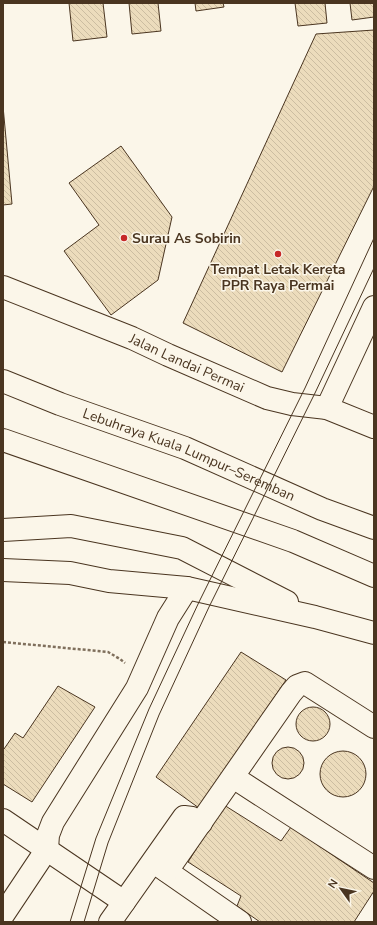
<svg xmlns="http://www.w3.org/2000/svg" width="377" height="925" font-family="'Nunito Sans',sans-serif">
  <style>
    .building { fill: url(#building-back-hatch); stroke: #4a3520 }
    .lines { fill: none; stroke-linecap: round; stroke-linejoin: round }
    .minor-casing { stroke: #4a3520; stroke-width: 24 }
    .highway-casing { stroke: #4a3520; stroke-width: 24 }
    .path { stroke: #7f6f5c; stroke-width: 2.5; stroke-dasharray: 3 2; stroke-linecap: butt }
    .minor { stroke: #fbf6e9; stroke-width: 22 }
    .highway { stroke: #fbf6e9; stroke-width: 22 }
    .tram { stroke: #4a3520; stroke-width: 1 }
    .poi-dot { fill: #c62828; stroke: #fbf6e9; stroke-width: 1.5 }
    .labels { text-anchor: middle; stroke-width: 3; stroke-linejoin: round; paint-order: stroke }
    .poi-label { font-size: 14px; font-weight: bold; fill: #4a3520; stroke: #fbf6e9; text-anchor: start }
    .street-label { font-size: 14px; fill: #4a3520; stroke: #fbf6e9 }
  </style>
  <defs>
    <pattern id="building-back-hatch" width="6" height="6" patternUnits="userSpaceOnUse"><rect width="6" height="6" fill="#ecdcbc"/><path d="M-1 5l2 2M0 0l6 6M5-1l2 2" fill="none" stroke="#ccbda1"/></pattern>
  </defs>
  <rect width="100%" height="100%" fill="#fbf6e9"/>
  <!-- building -->
  <g class="building">
    <path d="M69,3H103L107,37L73,41Z"/>
    <path d="M129,3H158L161,31L132,34Z"/>
    <path d="M195,3H223L224,7L196,11Z"/>
    <path d="M295,3H325L327,23L298,26Z"/>
    <path d="M350,3H374V17L352,20Z"/>
    <path d="M374,30V186L282,372L183,323L316,34Z"/>
    <path d="M3,106L12,204L3,205Z"/>
    <path d="M121,146L172,217L158,280L111,315L64,251L99,225L69,183Z"/>
    <path d="M241,652L286,680L199,808L156,777Z"/>
    <path d="M58,686L95,707L32,802L3,784V748L4,749L15,733L23,738Z"/>
    <circle cx="313" cy="724" r="17"/>
    <circle cx="288" cy="763" r="16"/>
    <circle cx="343" cy="774" r="23"/>
    <path d="M224,805L281,841L291,827L374,883V891L354,922H260L237,906L241,896L188,862Z"/>
  </g>
  <g class="lines">
    <!-- minor casing -->
    <g class="minor-casing">
      <g id="minor">
        <path id="s1" d="M3,287L132,338L168,355L267,398L292,404L327,408L374,427"/>
        <path d="M327,408L374,307"/>
        <path d="M233,777L374,868"/>
        <path d="M3,820L124,902"/>
        <path d="M155,863L240,922"/>
        <path d="M167,871L291,693L297,686L305,683L374,727"/>
        <path d="M3,915L47,849L48,835L53,822L137,688L168,618L187,588"/>
        <path d="M110,922L184,817L192,818L201,823"/>
      </g>
    </g>
    <!-- highway casing -->
    <g class="highway-casing">
      <g id="highway">
        <path id="s2" d="M3,381L60,404L185,448L322,509L374,528"/>
        <path d="M3,440L293,541L374,576"/>
        <path d="M3,530L71,526L182,548L287,602"/>
        <path d="M3,570L70,573L109,581L187,588L315,617L374,633"/>
      </g>
    </g>
    <!-- path -->
    <path class="path" d="M3,642L108,652L120,659L125,663"/>
    <!-- minor -->
    <use href="#minor" class="minor"/>
    <!-- highway -->
    <use href="#highway" class="highway"/>
    <!-- tram -->
    <g class="tram">
      <path d="M70,922L96,838L149,709L199,602L305,388L374,238"/>
      <path d="M84,922L108,843L159,715L209,607L315,393L374,268"/>
    </g>
  </g>
  <!-- markers -->
  <g class="poi-dot">
    <circle cx="124" cy="238" r="4"/>
    <circle cx="278" cy="254" r="4"/>
  </g>
  <g class="labels">
    <!-- poi labels -->
    <g class="poi-label">
      <text x="132" y="243">Surau As Sobirin</text>
      <text x="278" y="274" text-anchor="middle">Tempat Letak Kereta<tspan x="278" dy="16">PPR Raya Permai</tspan></text>
    </g>
    <!-- street labels -->
    <g class="street-label">
      <text dy="5" stroke="none"><textPath href="#s1" startOffset="199">Jalan Landai Permai</textPath></text>
      <text dy="5" stroke="none"><textPath href="#s2" startOffset="200">Lebuhraya Kuala Lumpur–Seremban</textPath></text>
    </g>
  </g>
  <!-- border -->
  <rect width="377" height="925" fill="none" stroke="#4a3520" stroke-width="8"/>
  <!-- north arrow -->
  <g transform="translate(341 889) rotate(303)" stroke="#fbf6e9" stroke-width="3" paint-order="stroke">
  <path d="M0-3L7 15L0 10L-7 15Z" fill="#4a3520"/>
  <text y="-6" font-size="11" font-weight="bold" text-anchor="middle" fill="#4a3520">N</text>
  </g>
</svg>
